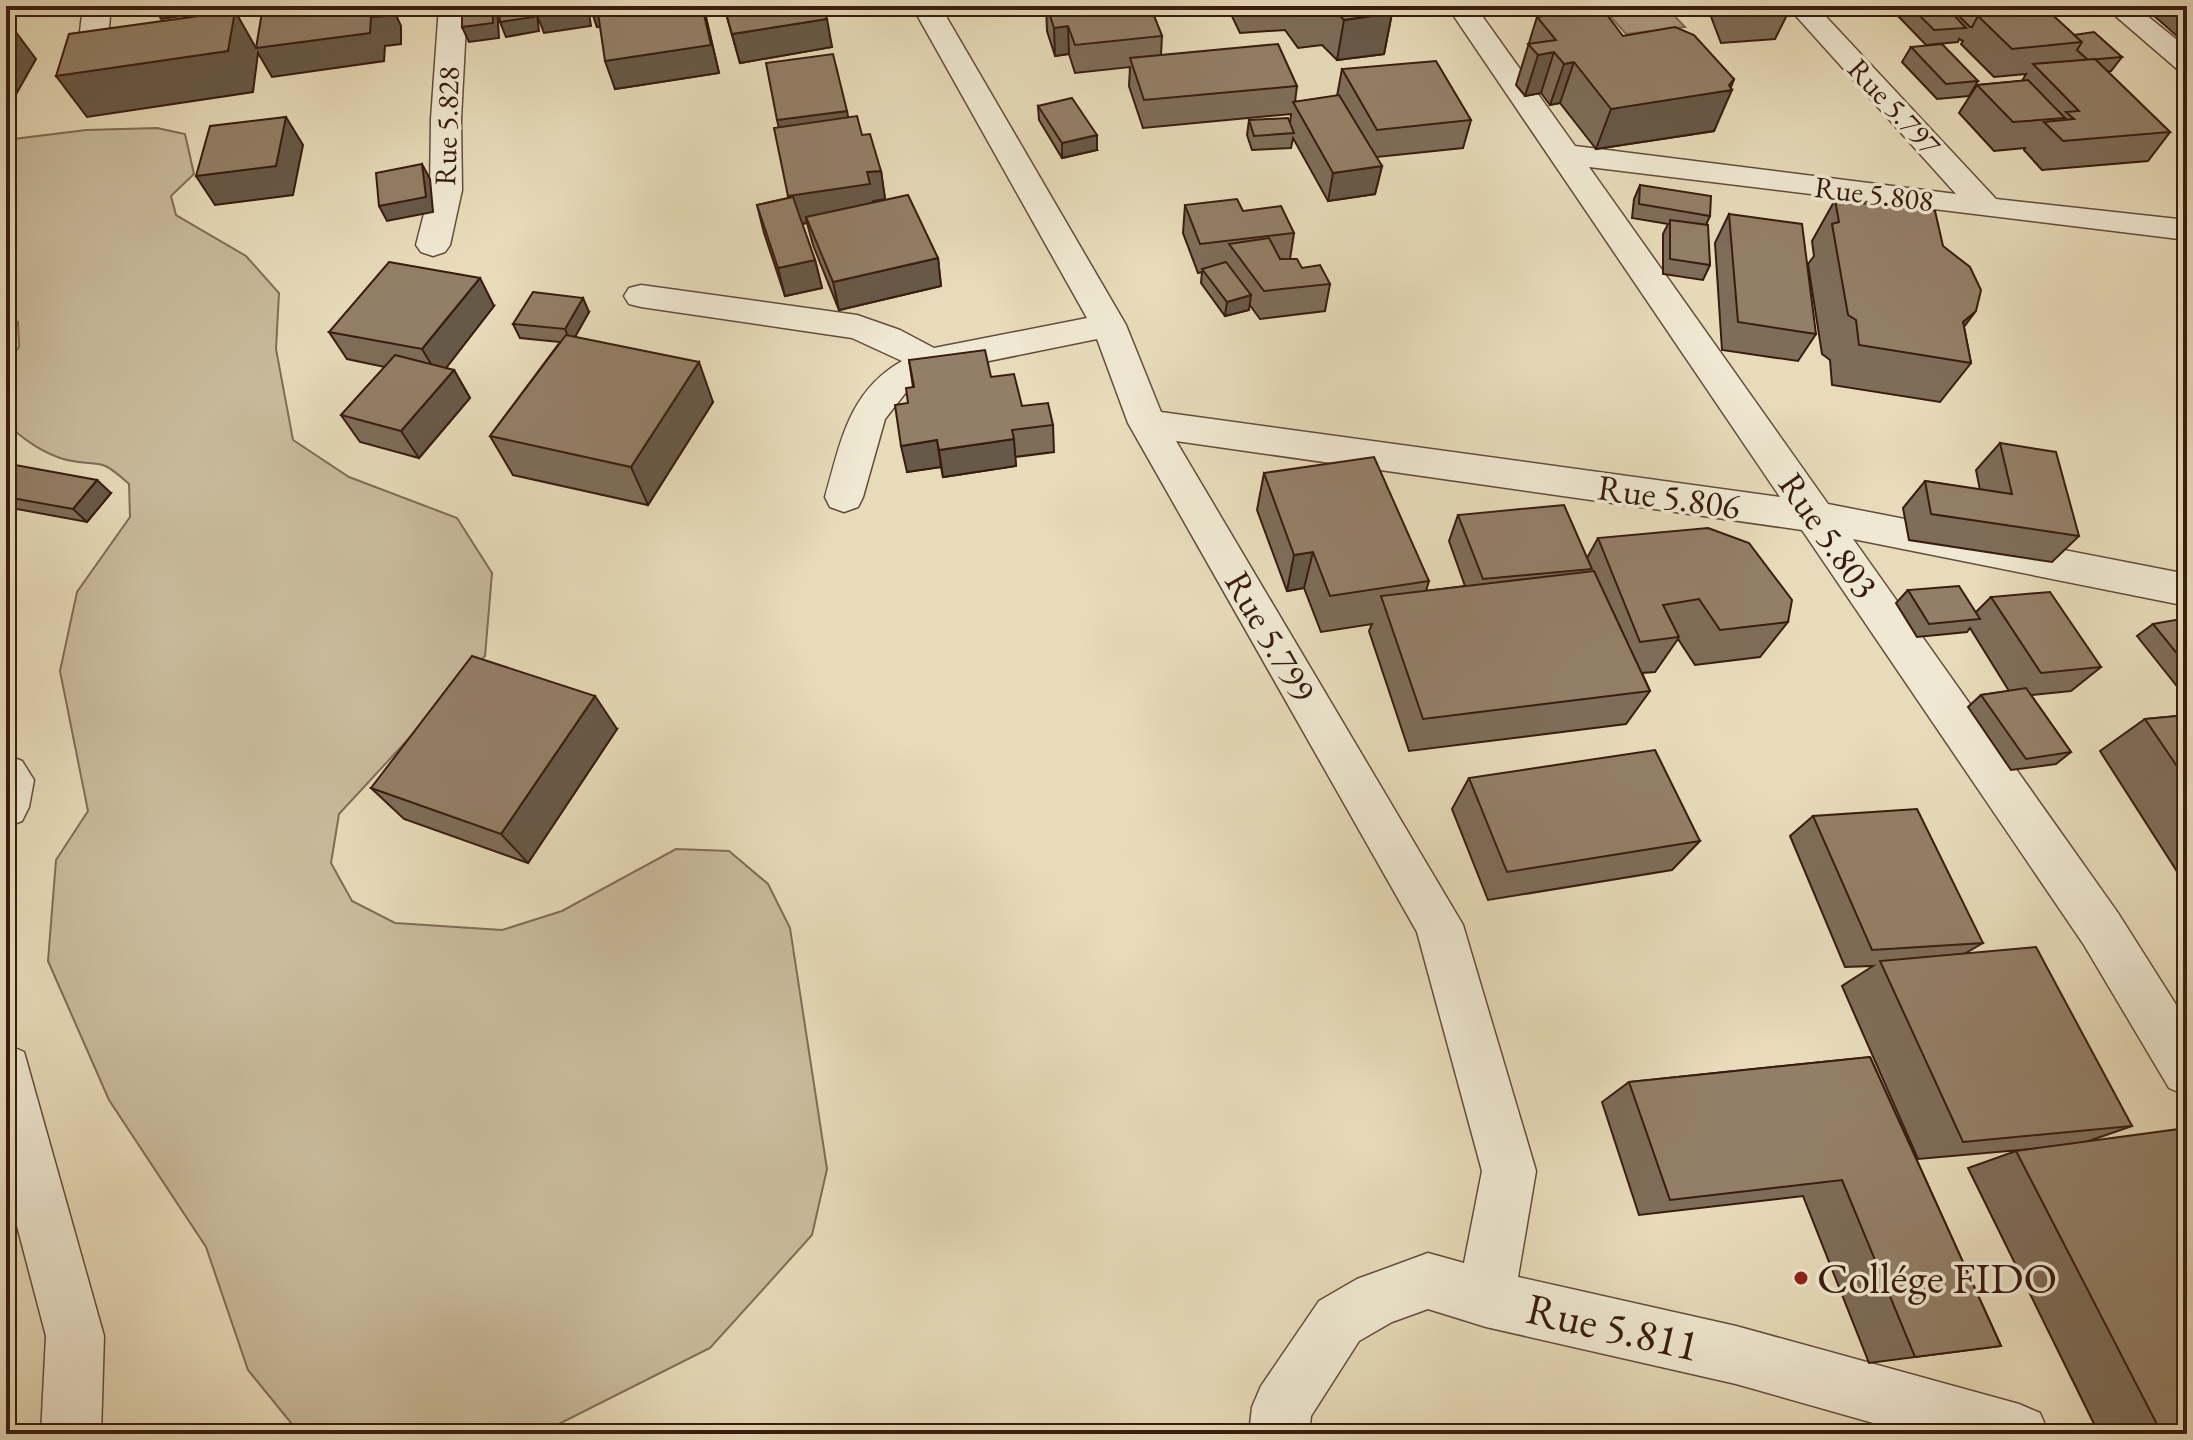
<svg xmlns="http://www.w3.org/2000/svg" width="2193" height="1440" font-family="'EB Garamond',serif">
  <style>
    .green { fill: #c9bb9c; stroke: #806c56; stroke-width: 2 }
    .water { fill: #ac9a7f; stroke: #7e6852; stroke-width: 2 }
    .lines { fill: none; stroke-linecap: round; stroke-linejoin: round }
    .minor-casing { stroke: #644c3a; stroke-width: 3 }
    .minor { fill: #efe8d2; fill-rule: evenodd }
    .wall { fill: #7e6d59; stroke: #381c0f; stroke-width: 2 }
    .shaded-wall { fill: #675948; stroke: #381c0f; stroke-width: 2 }
    .building { fill: #937f67; stroke: #381c0f; stroke-width: 2 }
    .poi-dot { fill: #8f2418; stroke: #efe8d2; stroke-width: 3 }
    .labels { text-anchor: middle; stroke-width: 7; stroke-linejoin: round; paint-order: stroke }
    .far-street-label { font-size: 30px; fill: #381c0f; stroke: #efe8d2 }
    .street-label { font-size: 36px; fill: #381c0f; stroke: #efe8d2 }
    .near-poi-label { font-size: 44px; fill: #381c0f; stroke: #efe8d2; text-anchor: start }
    .near-street-label { font-size: 44px; fill: #381c0f; stroke: #efe8d2 }
  </style>
  <rect width="100%" height="100%" fill="#e7dbb9"/>
  <filter id="stains"><feTurbulence type="fractalNoise" baseFrequency=".0025" numOctaves="4"/><feColorMatrix values="0 0 0 0 .2 0 0 0 0 .09 0 0 0 0 .02 0 0 0 .5 -.17"/></filter>
  <radialGradient id="worn" r=".72"><stop offset=".6" stop-color="#630" stop-opacity="0"/><stop offset="1" stop-color="#630" stop-opacity=".3"/></radialGradient>
  <!-- green -->
  <path class="green" d="M157,128L185,134L194,174L171,196L176,215L246,256L279,293L276,349L293,440L349,477L457,518L492,573L485,656L339,814L331,863L352,901L395,923L502,930L562,911L676,849L729,851L768,884L790,928L827,1169L812,1235L710,1348L539,1434H300L248,1370L206,1247L109,1100L48,961L56,860L88,811L60,671L77,592L130,517L129,484C97,455 103,468 67,460C43,454 24,439 6,424V364L19,347L18,322L6,315V140L86,130Z"/>
  <!-- water -->
  <path class="water" d="M1601,6H1620L1628,15L1668,9L1685,27L1626,34Z"/>
  <g class="lines">
    <!-- minor casing -->
    <g class="minor-casing">
      <g id="minor">
        <path d="M83,6H111L103,91L98,97L88,100L78,97L73,91Z"/>
        <path d="M439,6H467L461,119L462,190L450,245L445,252L433,256L421,252L416,245L430,190L431,119Z"/>
        <path d="M912,6H940L1126,325L1161,412L1780,497L1447,6H1475L1575,146L1956,194L1787,6H1816L1996,199L2187,220V240L1589,167L1828,504L2187,574V606L1853,539L2118,913L2187,1022V1096L2169,1088L2084,945L1802,530L1176,441L1463,925L1536,1171L1518,1277L1736,1326L2019,1404L2040,1413L2049,1434H1912L1736,1384L1486,1327L1428,1309L1392,1322L1359,1341L1311,1416L1309,1434H1249L1252,1407L1261,1386L1319,1301L1357,1279L1428,1253L1464,1263L1482,1171L1417,932L1128,423L1097,339L940,371L907,391L885,419L863,497L858,507L844,512L830,507L825,497C841,442 848,392 902,361L852,338L641,307L629,304L624,296L629,288L641,285L857,315L900,330L934,348L1087,318Z"/>
        <path d="M2104,6H2135L2187,48V72L2177,69Z"/>
        <path d="M6,755L22,761L34,780L29,807L22,821L6,827Z"/>
        <path d="M6,1044L24,1052L104,1336L101,1434H41L46,1336L6,1184Z"/>
      </g>
    </g>
    <!-- minor -->
    <use href="#minor" class="minor"/>
  </g>
  <!-- wall -->
  <g class="wall">
    <path d="M590,6H822L832,47L740,63L724,7L704,8L719,73L615,89L600,26L597,27Z"/>
    <path d="M1046,6H1150L1162,36L1161,55L1297,86L1295,102L1337,96L1342,69L1471,120L1463,148L1376,157L1382,166L1375,194L1328,201L1293,138L1291,148L1252,150L1247,135L1249,120L1290,123L1291,114L1143,128L1129,86L1130,67L1075,73L1069,54L1055,56L1047,31Z"/>
    <path d="M1227,6H1387L1392,13L1384,54L1337,60L1322,45L1298,48L1285,30L1240,33Z"/>
    <path d="M1707,6H1784L1789,11L1775,39L1721,43Z"/>
    <path d="M1903,6H2001L1996,15L2000,14L2003,8L2074,35L2122,57L2111,71L2107,72L2170,132L2148,161L2042,170L2024,150L2025,148L1994,151L1959,113L1977,85L2022,81L2026,74L1994,77L1961,44L1963,41L1959,39L1958,42L1926,45L1898,16Z"/>
    <path d="M2143,6H2187V35L2177,36Z"/>
    <path d="M1537,17L1623,36L1734,79L1714,131L1596,149L1560,103L1550,105L1541,93L1525,96L1516,85Z"/>
    <path d="M1911,47L1978,81L1969,96L1937,99L1902,62Z"/>
    <path d="M1038,106L1097,150L1062,158L1039,120Z"/>
    <path d="M848,117L862,135L881,171L885,199L873,201V202L938,258L941,286L839,310L813,245L807,223L802,224L815,260L822,288L785,296L764,233L757,205L789,198Z"/>
    <path d="M1640,185L1710,216L1706,225L1710,265L1703,280L1663,274V234L1668,224L1632,218L1634,199Z"/>
    <path d="M1835,200L1943,246L1964,327L1971,363L1940,402L1832,385L1830,360L1822,354L1808,264L1814,256L1812,241Z"/>
    <path d="M1185,205L1243,211L1294,233L1290,259L1302,268L1330,284L1325,311L1260,319L1249,304V310L1225,316L1201,283L1202,272L1198,273L1183,233Z"/>
    <path d="M1729,214L1816,334L1798,361L1722,350L1715,243Z"/>
    <path d="M494,306L446,368L454,370L470,398L419,458L360,442L341,415L385,367L347,359L329,332Z"/>
    <path d="M589,312L575,337L713,402L648,505L513,475L490,436L560,342L520,338L513,324Z"/>
    <path d="M2187,354V367L2181,361Z"/>
    <path d="M909,360L991,377L1022,406L1053,425L1054,452L1015,457L1016,466L943,477L941,467L907,472L908,403L913,387Z"/>
    <path d="M2000,443L2079,536L2052,562L1909,540L1903,508L1925,481L1980,490L1976,470Z"/>
    <path d="M1264,473L1429,581L1426,591L1465,586L1449,541L1458,515L1587,558L1598,538L1788,622L1760,657L1695,665L1678,639L1655,672L1642,673L1650,691L1626,724L1409,751L1369,631L1372,624L1321,632L1304,588L1287,591L1257,510Z"/>
    <path d="M6,475L111,493L87,522L6,507Z"/>
    <path d="M1908,590L1976,612L1991,597L2101,667L2071,691L2031,695L2071,752L2056,764L2011,770L1968,707L1981,695L2009,691L1970,628L1967,632L1917,637L1896,603Z"/>
    <path d="M2153,624L2187,626V699L2137,636Z"/>
    <path d="M2187,715V887L2100,751L2145,719Z"/>
    <path d="M617,729L528,863L404,819L371,788Z"/>
    <path d="M1469,778L1700,841L1672,870L1488,900L1452,809Z"/>
    <path d="M1813,816L1983,943L1966,953L2132,1126L2086,1142L2162,1434H2099L1968,1168L2016,1151L2042,1148L1918,1159L1842,986L1873,966L1845,967L1790,836Z"/>
    <path d="M1870,1057L2001,1346L1869,1363L1803,1196L1639,1215L1602,1102L1629,1082Z"/>
  </g>
  <!-- shaded-wall -->
  <g class="shaded-wall">
    <path d="M153,6H224L223,10L161,19Z"/>
    <path d="M228,6H264L231,11Z"/>
    <path d="M387,6H392L401,26V44L385,46L384,61L272,77L258,53L253,92L87,117L56,76L235,11L256,48L371,17Z"/>
    <path d="M492,6H497L499,38L469,42L462,27Z"/>
    <path d="M532,6H588L591,26L544,33L537,15L539,31L506,37L500,22Z"/>
    <path d="M590,6H628L631,21L597,27Z"/>
    <path d="M703,6L719,73L615,89L605,61Z"/>
    <path d="M1392,13L1384,54L1337,60L1344,20Z"/>
    <path d="M6,19L36,59L6,112Z"/>
    <path d="M827,19L832,47L740,63L732,34Z"/>
    <path d="M1068,26L1069,54L1055,56L1054,28Z"/>
    <path d="M1554,52L1541,93L1525,96L1538,55Z"/>
    <path d="M1574,62L1560,103L1550,105L1564,64Z"/>
    <path d="M1734,79L1729,91L1732,90L1714,131L1596,149L1611,109L1729,85Z"/>
    <path d="M847,111L852,139L784,149L777,120Z"/>
    <path d="M286,117L303,145L293,195L215,205L196,176Z"/>
    <path d="M1097,135V150L1062,158V143Z"/>
    <path d="M422,164L430,179L433,212L387,221L379,206Z"/>
    <path d="M1382,166L1375,194L1328,201L1333,173Z"/>
    <path d="M881,171L885,199L873,201L875,212L806,217L807,223L795,225L788,196L867,172Z"/>
    <path d="M938,258L941,286L839,310L833,282Z"/>
    <path d="M815,260L822,288L785,296L778,268Z"/>
    <path d="M480,278L494,306L439,377L422,349Z"/>
    <path d="M1251,295L1249,310L1225,316L1227,302Z"/>
    <path d="M583,298L589,312L571,344L565,329Z"/>
    <path d="M1976,311L1946,351L1963,322Z"/>
    <path d="M699,362L713,402L648,505L631,467Z"/>
    <path d="M454,370L470,398L419,458L401,431Z"/>
    <path d="M1014,439L1016,466L943,477L939,450Z"/>
    <path d="M937,440L941,467L907,472L901,446Z"/>
    <path d="M97,480L111,493L87,522L73,509Z"/>
    <path d="M1313,552L1304,588L1287,591L1294,555Z"/>
    <path d="M595,696L617,729L528,863L501,834Z"/>
  </g>
  <!-- building -->
  <g class="building">
    <path d="M263,6H387V16L371,17L370,33L256,48Z"/>
    <path d="M462,6H492L493,23L462,27Z"/>
    <path d="M498,6H532L534,17L500,22Z"/>
    <path d="M597,6H702L711,45L605,61Z"/>
    <path d="M724,6H822L827,19L732,34Z"/>
    <path d="M1047,6H1150L1162,36L1075,45L1068,26L1054,28Z"/>
    <path d="M1330,6H1387L1392,13L1344,20Z"/>
    <path d="M1730,6H1784L1789,11L1733,14Z"/>
    <path d="M1910,6H1963L1966,10L1950,11L1966,28L1934,30Z"/>
    <path d="M2027,6H2043L2082,42L2012,49L1978,16L2009,13L2003,8Z"/>
    <path d="M2170,6H2187V21Z"/>
    <path d="M1601,7L1623,36L1675,27L1694,35L1734,79L1729,85L1732,90L1611,109L1574,62L1564,64L1554,52L1538,55L1528,44L1556,40L1537,17Z"/>
    <path d="M1991,10L1996,15L1978,16L1972,27H1970L1956,13Z"/>
    <path d="M235,11L228,51L56,76L69,34Z"/>
    <path d="M2094,32L2122,57L2088,60L2077,50L2082,42L2074,35Z"/>
    <path d="M1278,44L1297,86L1144,100L1130,58Z"/>
    <path d="M1942,44L1978,81L1946,84L1911,47Z"/>
    <path d="M833,54L847,111L777,120L766,63Z"/>
    <path d="M2095,59L2170,132L2063,141L2044,122L2074,119L2066,112L2079,111L2033,64Z"/>
    <path d="M1436,61L1471,120L1377,130L1342,69Z"/>
    <path d="M2028,80L2065,118L2013,122L1977,85Z"/>
    <path d="M1339,95L1382,166L1333,173L1293,102Z"/>
    <path d="M1072,98L1097,135L1062,143L1038,106Z"/>
    <path d="M857,116L862,135L870,134L881,171L867,172L870,184L788,196L774,128Z"/>
    <path d="M286,117L276,166L196,176L210,126Z"/>
    <path d="M1288,118L1294,133L1254,136L1249,120Z"/>
    <path d="M422,164L426,197L379,206L376,173Z"/>
    <path d="M1640,185L1711,196L1710,216L1639,204Z"/>
    <path d="M908,195L938,258L833,282L806,217Z"/>
    <path d="M793,197L815,260L778,268L757,205Z"/>
    <path d="M1237,199L1243,211L1281,206L1294,233L1200,244L1185,205Z"/>
    <path d="M1835,200L1935,211L1943,246L1970,267L1981,290L1976,311L1963,322L1971,363L1859,345L1856,320L1848,315L1832,224L1839,222Z"/>
    <path d="M1729,214L1802,224L1816,334L1738,322Z"/>
    <path d="M1670,220L1708,225L1710,265L1670,259Z"/>
    <path d="M1269,238L1280,259H1297L1302,268L1320,265L1330,284L1264,291L1229,244Z"/>
    <path d="M389,262L480,278L422,349L329,332Z"/>
    <path d="M1226,262L1251,295L1227,302L1202,269Z"/>
    <path d="M533,292L583,298L565,329L513,324Z"/>
    <path d="M566,335L699,362L631,467L490,436Z"/>
    <path d="M985,350L991,377L1014,374L1022,406L1048,403L1053,425L1012,430L1014,439L939,450L937,440L901,446L895,405L908,403L906,388L914,387L909,360Z"/>
    <path d="M395,355L454,370L401,431L341,415Z"/>
    <path d="M2000,443L2056,452L2079,536L1931,514L1925,481L2012,494Z"/>
    <path d="M1374,457L1429,581L1330,596L1313,552L1294,555L1264,473Z"/>
    <path d="M15,465L97,480L73,509L6,497V475Z"/>
    <path d="M1564,505L1592,569L1483,579L1458,515Z"/>
    <path d="M1708,528L1749,543L1792,600L1788,622L1720,630L1699,599L1663,605L1679,637L1640,642L1598,538Z"/>
    <path d="M1594,571L1650,691L1423,719L1381,596Z"/>
    <path d="M1959,586L1980,619L1929,624L1908,590Z"/>
    <path d="M2050,592L2101,667L2041,673L1991,597Z"/>
    <path d="M2181,619L2187,626V666L2153,624Z"/>
    <path d="M472,656L595,696L501,834L371,788Z"/>
    <path d="M2026,688L2071,752L2026,759L1981,695Z"/>
    <path d="M2187,715V781L2145,719Z"/>
    <path d="M1655,750L1700,841L1507,872L1469,778Z"/>
    <path d="M1917,809L1983,943L1872,950L1813,816Z"/>
    <path d="M2036,947L2132,1126L1963,1142L1880,961Z"/>
    <path d="M1870,1057L2001,1346L1915,1357L1842,1180L1670,1200L1629,1082Z"/>
    <path d="M2187,1128V1434H2162L2016,1151Z"/>
  </g>
  <!-- markers -->
  <circle class="poi-dot" cx="1801" cy="1278" r="8"/>
  <g class="labels">
    <!-- far-street labels -->
    <g class="far-street-label">
      <text transform="translate(1894 107) rotate(47)" y="10">Rue 5.797</text>
      <text transform="translate(447 126) rotate(-88)" y="10">Rue 5.828</text>
      <text transform="translate(1874 194) rotate(7)" y="10">Rue 5.808</text>
    </g>
    <!-- street labels -->
    <g class="street-label">
      <text transform="translate(1669 496) rotate(8)" y="13">Rue 5.806</text>
      <text transform="translate(1829 535) rotate(55)" y="13">Rue 5.803</text>
      <text transform="translate(1271 636) rotate(60)" y="13">Rue 5.799</text>
    </g>
    <!-- near-poi labels -->
    <g class="near-poi-label">
      <text x="1817" y="1293">Collége FIDO</text>
    </g>
    <!-- near-street labels -->
    <g class="near-street-label">
      <text transform="translate(1613 1327) rotate(13)" y="15">Rue 5.811</text>
    </g>
  </g>
  <!-- margin -->
  <rect width="2193" height="1440" fill="none" stroke="#e7dbb9" stroke-width="32"/>
  <rect x="8" y="8" width="2177" height="1424" fill="none" stroke="#381c0f" stroke-width="4"/>
  <rect x="16" y="16" width="2161" height="1408" fill="none" stroke="#381c0f" stroke-width="2"/>
  <rect width="100%" height="100%" filter="url(#stains)"/>
  <rect width="100%" height="100%" fill="url(#worn)"/>
</svg>
